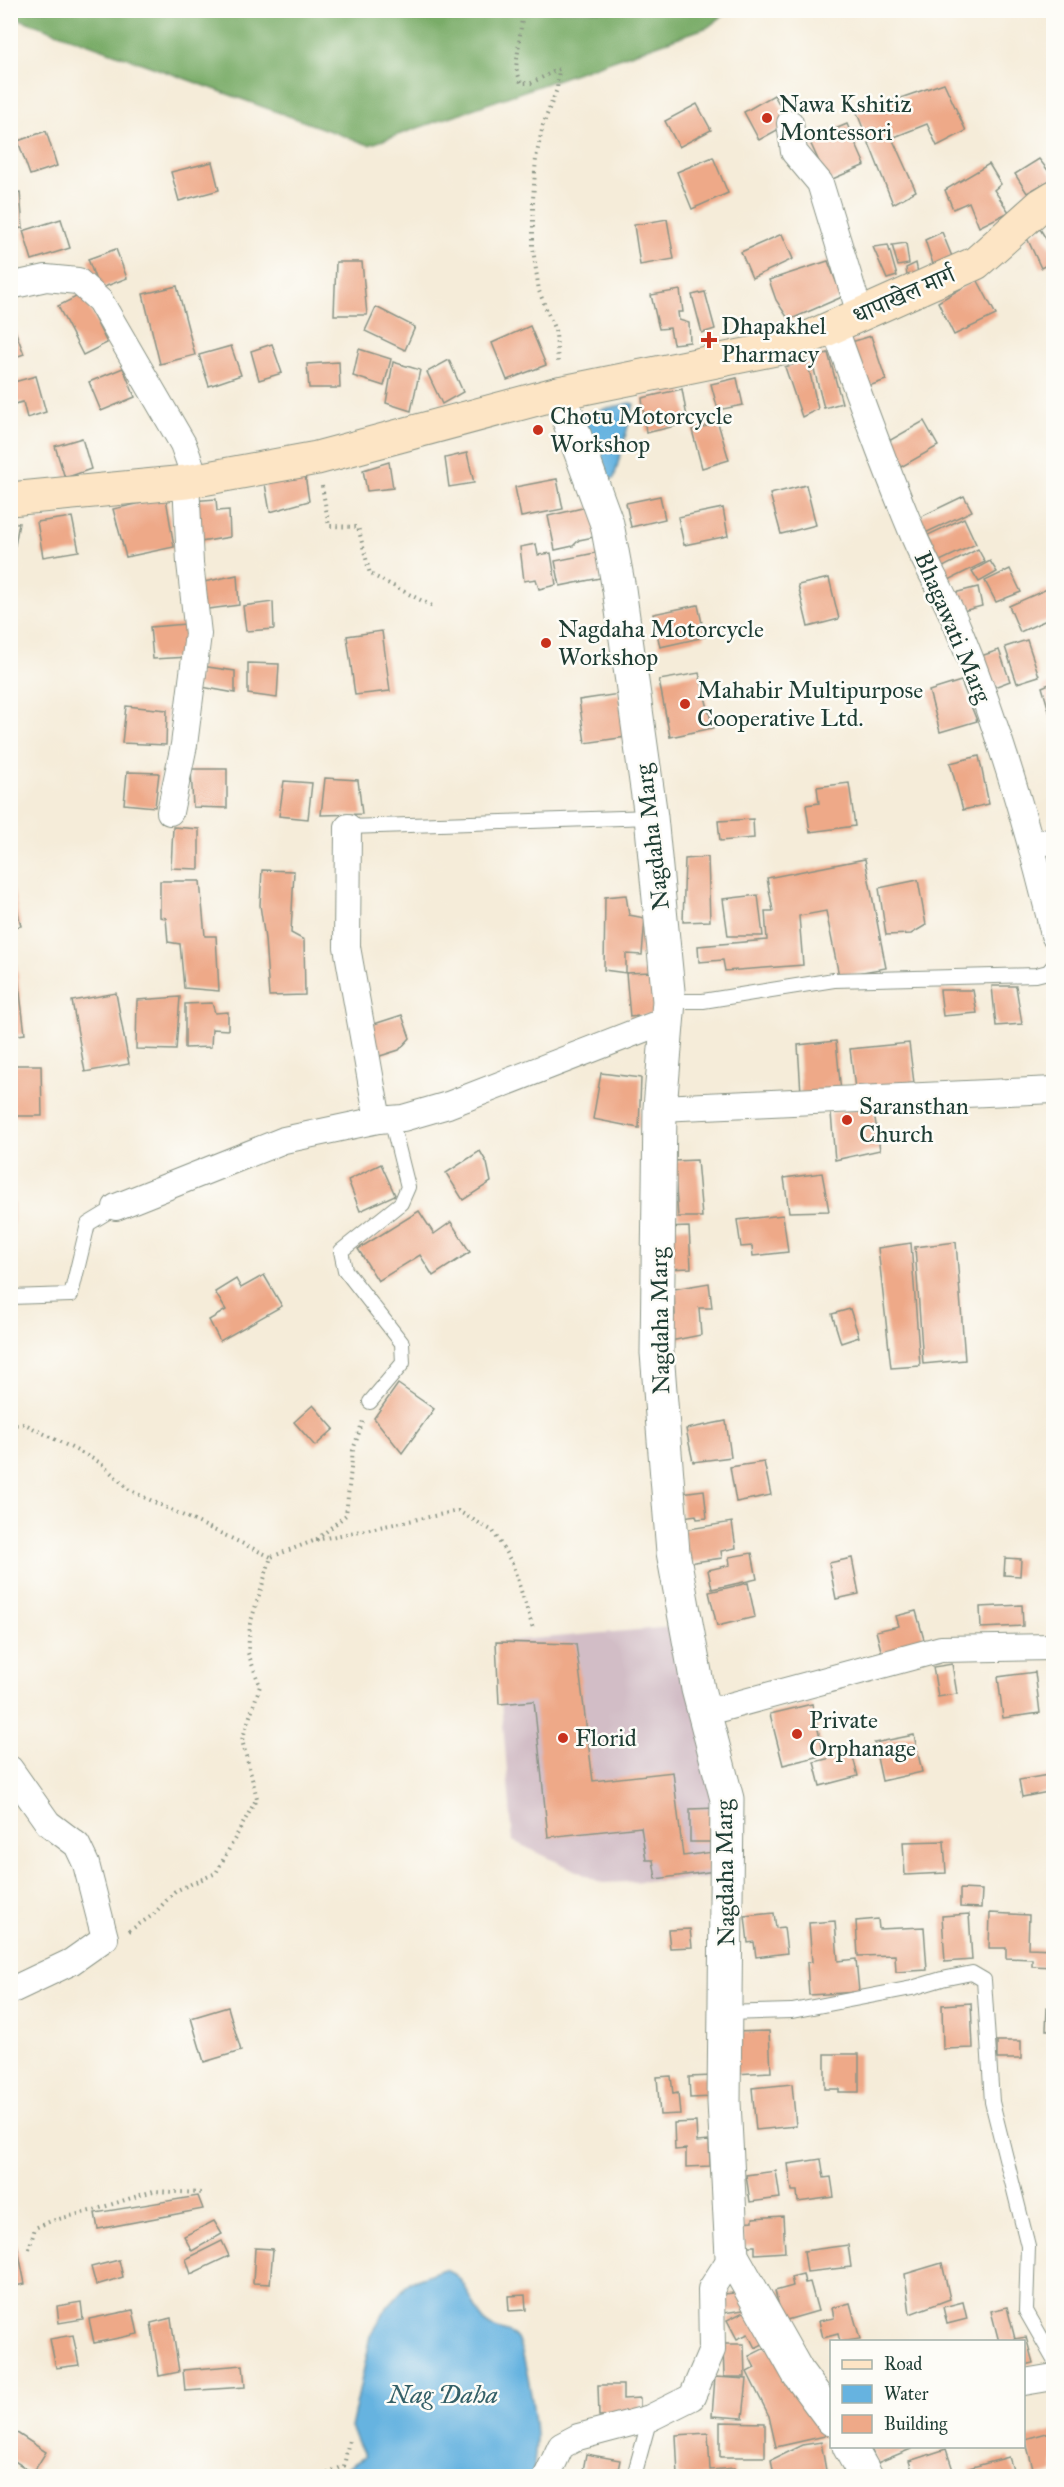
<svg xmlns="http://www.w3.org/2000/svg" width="1064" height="2487" font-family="'IM FELL Great Primer','Noto Serif Devanagari',serif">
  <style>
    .industrial { fill: #d2bdc6 }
    .forest { fill: #79ac68; stroke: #4c744e; stroke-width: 1.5 }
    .water { fill: #66b3e0; stroke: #42788a; stroke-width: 1.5 }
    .building { fill: #eea988 }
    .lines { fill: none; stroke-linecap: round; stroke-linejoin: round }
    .service-casing { stroke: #8a9486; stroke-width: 16 }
    .minor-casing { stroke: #8a9486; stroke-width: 28 }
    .tertiary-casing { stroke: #8a9486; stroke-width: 35 }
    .secondary-casing { stroke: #8a9486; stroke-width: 35 }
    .path { stroke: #8a9486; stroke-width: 4; stroke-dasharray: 1.5 4.5; stroke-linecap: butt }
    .service { stroke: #fff; stroke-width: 14 }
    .minor { stroke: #fff; stroke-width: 26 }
    .tertiary { stroke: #fff; stroke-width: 33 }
    .secondary { stroke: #fde5c5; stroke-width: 33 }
    .poi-dot { fill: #c8321e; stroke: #fdfcf7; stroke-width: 2 }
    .labels { text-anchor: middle; stroke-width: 5; stroke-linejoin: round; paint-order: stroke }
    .poi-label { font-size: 24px; fill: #1f3d34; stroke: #fdfcf7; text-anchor: start }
    .street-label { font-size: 24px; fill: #1f3d34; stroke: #fdfcf7 }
    .water-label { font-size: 26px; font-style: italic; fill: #346068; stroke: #fdfcf7 }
  </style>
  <rect width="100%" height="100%" fill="#fdfcf7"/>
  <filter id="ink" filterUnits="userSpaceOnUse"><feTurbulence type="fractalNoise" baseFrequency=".0167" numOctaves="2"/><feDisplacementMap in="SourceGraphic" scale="12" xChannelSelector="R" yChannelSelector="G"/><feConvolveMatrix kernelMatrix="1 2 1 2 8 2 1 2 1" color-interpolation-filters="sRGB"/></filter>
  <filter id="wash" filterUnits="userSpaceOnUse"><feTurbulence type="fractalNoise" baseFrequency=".008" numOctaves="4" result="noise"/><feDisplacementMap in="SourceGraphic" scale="24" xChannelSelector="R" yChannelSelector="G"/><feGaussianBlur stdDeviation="1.35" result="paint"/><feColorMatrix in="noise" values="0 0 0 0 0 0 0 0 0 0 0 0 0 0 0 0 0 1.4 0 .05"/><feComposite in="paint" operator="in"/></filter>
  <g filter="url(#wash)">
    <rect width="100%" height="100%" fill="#f5ecd9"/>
    <!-- industrial -->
    <path class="industrial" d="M673,1627L722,1803L719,1878L602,1883L513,1841L496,1642Z"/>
    <!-- forest -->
    <path class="forest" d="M10,11L11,10L729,11L708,27L369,145L11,16Z"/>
    <!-- water -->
    <g class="water">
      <path d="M630,403L634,404L614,478L600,481L575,416Z"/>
      <path d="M444,2269C466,2275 470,2302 482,2319C491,2332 510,2328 517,2339C526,2357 535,2414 536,2435C536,2448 534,2463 533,2476H333L365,2457L351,2428L371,2336L388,2306L411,2281Z"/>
    </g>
    <g id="blocks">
      <!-- building -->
      <g class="building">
        <path d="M944,83L966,131L937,146L927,124L892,138L916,191L893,204L857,113Z"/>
        <path d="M774,95L790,123L759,140L744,112Z"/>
        <path d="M697,104L711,130L679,147L665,121Z"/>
        <path d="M847,124L865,165L828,181L809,140Z"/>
        <path d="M46,131L57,166L30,175L18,141Z"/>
        <path d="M713,157L728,193L692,209L677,172Z"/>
        <path d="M1039,159L1054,178L1027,193L1015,174Z"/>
        <path d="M212,162L219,190L179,201L171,172Z"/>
        <path d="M989,164L1001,184L994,190L1009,212L979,227L969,202L953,209L945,190Z"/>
        <path d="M20,192L23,228L10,229V193Z"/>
        <path d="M61,219L70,248L32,260L23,231Z"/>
        <path d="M667,219L674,259L640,265L634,225Z"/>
        <path d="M1040,229L1054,252V261L1041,268L1027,238Z"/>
        <path d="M942,232L955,264L935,270L925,240Z"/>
        <path d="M782,234L793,259L752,278L741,252Z"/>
        <path d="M906,243L909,264L898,266L892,245Z"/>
        <path d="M888,245L897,276L887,279L873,247Z"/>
        <path d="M116,249L127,278L99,289L88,259Z"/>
        <path d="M828,261L842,297L789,320L776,300L769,280Z"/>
        <path d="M336,262H362L367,315H334Z"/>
        <path d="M916,263L919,278L907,276L906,268Z"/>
        <path d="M977,279L996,315L954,335L938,302Z"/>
        <path d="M177,286L195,355L160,364L143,294Z"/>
        <path d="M680,290L683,312H678L679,320L689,323L690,342L673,344L670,328L659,329L651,295Z"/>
        <path d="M705,292L715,329L702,333L692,295Z"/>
        <path d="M82,294L107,343L83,355L58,306Z"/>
        <path d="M376,307L415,327L405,350L365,331Z"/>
        <path d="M10,317L24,354L10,359Z"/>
        <path d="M530,326L546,365L507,380L492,343Z"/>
        <path d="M871,336L886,380L863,388L848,343Z"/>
        <path d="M272,344L282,373L259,380L251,351Z"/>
        <path d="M231,346L241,375L209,386L199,355Z"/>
        <path d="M359,349L391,359L384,386L353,376Z"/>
        <path d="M828,353L842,403L824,408L811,358Z"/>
        <path d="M449,360L463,392L442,404L427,372Z"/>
        <path d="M807,360L818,409L802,417L785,367Z"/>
        <path d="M339,362L340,388H309L307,364Z"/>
        <path d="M393,362L420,370L411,411L386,403Z"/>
        <path d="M123,368L135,397L101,411L89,382Z"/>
        <path d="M36,376L46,412L27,418L23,402L10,405V383Z"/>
        <path d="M737,378L743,405L718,410L711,384Z"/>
        <path d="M682,389L688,423L646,433L642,398Z"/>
        <path d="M924,421L938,446L901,467L887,442Z"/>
        <path d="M718,423L729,460L702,468L692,430Z"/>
        <path d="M82,438L91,469L65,478L55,446Z"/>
        <path d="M467,453L474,483L449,487L445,458Z"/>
        <path d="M389,462L393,488L367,491L363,470Z"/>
        <path d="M305,475L309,501L270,512L265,484Z"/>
        <path d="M557,479L563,509L521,517L515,487Z"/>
        <path d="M806,485L816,525L781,534L770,494Z"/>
        <path d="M660,496L665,519L631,527L626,503Z"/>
        <path d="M964,496L972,511L919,536L912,521Z"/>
        <path d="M166,498L174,547L126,557L113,509Z"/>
        <path d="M216,499L217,511L229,510L230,537L194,543L191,501Z"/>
        <path d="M591,506L599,536L579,540L573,546L555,550L548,516Z"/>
        <path d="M723,508L728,536L684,545L678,517Z"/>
        <path d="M72,517L79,551L43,557L37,522Z"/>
        <path d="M964,518L976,544L940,561L928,535Z"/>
        <path d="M10,522L19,523L15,545L10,544Z"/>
        <path d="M536,544L538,555L551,553L556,585L539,589L536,579L524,581L520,547Z"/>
        <path d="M978,549L985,562L949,580L943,567Z"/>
        <path d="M605,551L610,576L560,586L555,561Z"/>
        <path d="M990,561L997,572L979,582L972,571Z"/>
        <path d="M1010,569L1021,592L996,602L985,581Z"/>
        <path d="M237,575L239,605L201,610L199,583Z"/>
        <path d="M829,578L839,619L808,627L798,585Z"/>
        <path d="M978,587L982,606L955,613L950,594Z"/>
        <path d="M1047,589L1051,618L1020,632L1009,606Z"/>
        <path d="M273,602L274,629L246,631L243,606Z"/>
        <path d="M698,605L705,637L660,647L653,614Z"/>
        <path d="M186,624L189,657L153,659L150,627Z"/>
        <path d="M382,631L390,691L355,695L347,636Z"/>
        <path d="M1027,640L1039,676L1017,683L1005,647Z"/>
        <path d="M999,650L1010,681L989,689L978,657Z"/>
        <path d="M248,663L279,664L277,698L248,694Z"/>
        <path d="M201,666L235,671V693L196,686Z"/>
        <path d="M699,673L713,728L670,737L659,680Z"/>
        <path d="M961,681L977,721L940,732L929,691Z"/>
        <path d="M1054,682V724H1053L1042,687Z"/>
        <path d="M619,694L626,737L585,743L579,700Z"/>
        <path d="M126,706L167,710L166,745L122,743Z"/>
        <path d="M979,756L989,804L963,810L950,763Z"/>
        <path d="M191,769H227V808L193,807Z"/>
        <path d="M127,772L159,773L155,807L124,804Z"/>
        <path d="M325,778L358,780L362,814L321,815Z"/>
        <path d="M284,781L312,783L308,819L279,816Z"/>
        <path d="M849,783L855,826L810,832L806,805L819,803L817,787Z"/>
        <path d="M753,819L754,838L720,841L718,821Z"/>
        <path d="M173,827L199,829V869L171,868Z"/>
        <path d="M708,857L710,921L683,922L685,859Z"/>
        <path d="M865,859L886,968L839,976L826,911L799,916L803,965L725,971L723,960L699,962L698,946L767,940L765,911H773L767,878Z"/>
        <path d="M262,870L294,871L291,933L304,940L305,995L269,996L265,939L260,905Z"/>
        <path d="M10,876L21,926L10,928Z"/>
        <path d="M918,880L926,925L911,934L886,935L879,888Z"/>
        <path d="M160,881H200L205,936H216L219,991L184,988L180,944L168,942L166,918L160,917Z"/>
        <path d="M626,895L629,915L645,918L642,955L626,954V973L604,970L605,897Z"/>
        <path d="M758,895L763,936H728L723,899Z"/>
        <path d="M10,936H13L25,1034L10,1036Z"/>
        <path d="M653,972L655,1014L630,1017L626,973Z"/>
        <path d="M992,986H1016L1022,1024L996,1026Z"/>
        <path d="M940,990H973L977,1013L943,1016Z"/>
        <path d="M116,993L129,1064L85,1072L72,1001Z"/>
        <path d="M180,997L176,1050L136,1049L137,1000Z"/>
        <path d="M212,1003L215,1013L228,1012V1030L212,1029L211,1047L185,1048V1004Z"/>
        <path d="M402,1015L410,1038L399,1050L377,1057L368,1026Z"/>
        <path d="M836,1041L841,1092L801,1093L798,1045Z"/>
        <path d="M909,1043L914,1083L855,1089L850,1049Z"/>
        <path d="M10,1065H41L42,1116H10Z"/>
        <path d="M601,1073L641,1078L639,1128L593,1119Z"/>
        <path d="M873,1106L880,1150L835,1160L831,1113Z"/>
        <path d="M480,1151L487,1163L491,1182L463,1200L446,1173Z"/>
        <path d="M697,1160L702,1217H678L674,1161Z"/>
        <path d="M381,1164L395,1195L360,1211L348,1180Z"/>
        <path d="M822,1173L829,1211L789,1212L784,1178Z"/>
        <path d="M10,1202H14L13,1241H10Z"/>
        <path d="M419,1211L434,1234L451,1222L470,1252L433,1276L420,1255L378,1281L358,1249Z"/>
        <path d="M783,1215L788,1252L753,1256L752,1246L741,1247L737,1220Z"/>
        <path d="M689,1227L691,1268L665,1269L663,1228Z"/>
        <path d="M956,1242L965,1360L923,1364L915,1247Z"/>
        <path d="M911,1243L920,1366L891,1368L878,1248Z"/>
        <path d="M264,1275L282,1306L220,1341L209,1320L226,1310L215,1292L236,1279L241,1288Z"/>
        <path d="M709,1283L712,1308H699L701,1335L665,1342L663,1320L675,1315L674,1289Z"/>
        <path d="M850,1309L859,1337L841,1343L832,1314Z"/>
        <path d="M398,1384L434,1409L402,1453L374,1418Z"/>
        <path d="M313,1405L334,1429L315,1446L294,1422Z"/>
        <path d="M726,1421L731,1457L693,1462L686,1429Z"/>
        <path d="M764,1462L771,1495L736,1502L730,1467Z"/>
        <path d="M704,1490L707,1518L697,1519L696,1515L683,1517L681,1493Z"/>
        <path d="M732,1522L736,1548L721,1551L722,1558L688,1563L683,1530Z"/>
        <path d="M752,1553L757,1579L712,1589L708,1570L730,1565L729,1557Z"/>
        <path d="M852,1558L859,1594L836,1599L829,1563Z"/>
        <path d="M1005,1558L1021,1559L1020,1576L1004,1575Z"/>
        <path d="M748,1583L755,1617L717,1626L709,1592Z"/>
        <path d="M1022,1605L1023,1626L981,1628L980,1607Z"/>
        <path d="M916,1611L925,1643L882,1654L876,1631L899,1626L896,1616Z"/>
        <path d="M496,1642L576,1644L593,1781L673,1772L683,1856L713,1852L715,1871L656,1879L653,1860H646L641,1827L548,1837L534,1701L499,1704Z"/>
        <path d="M952,1664L957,1694L938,1697L933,1667Z"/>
        <path d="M1035,1672L1040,1713L1003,1718L998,1677Z"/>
        <path d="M812,1704L824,1755L783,1765L770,1714Z"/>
        <path d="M914,1735L922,1772L882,1781L874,1743Z"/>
        <path d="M852,1753L858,1776L820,1786L814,1762Z"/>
        <path d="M1054,1774V1791L1022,1797L1019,1780Z"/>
        <path d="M717,1808L718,1842H690V1809Z"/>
        <path d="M944,1841L946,1873L905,1875L903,1842Z"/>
        <path d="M960,1889L982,1890L981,1908L960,1907Z"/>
        <path d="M774,1913L776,1928L784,1927L787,1953L756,1957L754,1942L748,1943L745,1916Z"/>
        <path d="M990,1913L1029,1915L1028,1948L1054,1949V1967L1032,1966V1959L1006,1958V1948H989Z"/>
        <path d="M969,1914L972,1960L945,1962L942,1916Z"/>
        <path d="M878,1919L879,1929L924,1927L927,1970L896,1972L895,1955L858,1956L856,1921Z"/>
        <path d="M835,1921L838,1961L856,1959L859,1992L809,1995L807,1963L812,1962L809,1923Z"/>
        <path d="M690,1929L692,1947L670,1948L668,1930Z"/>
        <path d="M971,2003L973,2048L943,2049L942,2005Z"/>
        <path d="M228,2007L241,2051L204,2062L191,2018Z"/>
        <path d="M1047,2008H1054V2030H1046Z"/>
        <path d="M769,2031L771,2072L734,2074L733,2032Z"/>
        <rect x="997" y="2041" width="24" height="18"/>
        <path d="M825,2054H859V2092H839V2089H825Z"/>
        <path d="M671,2076L673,2094L678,2093L680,2114L660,2115L657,2077Z"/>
        <path d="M712,2076L713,2097L690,2098L689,2077Z"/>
        <path d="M792,2084L796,2126L756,2130L752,2088Z"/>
        <path d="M696,2122L697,2142L709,2141L710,2166L686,2167V2149L675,2150L674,2123Z"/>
        <path d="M821,2159L824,2178L831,2177L834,2197L798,2202L797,2191H792L788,2164Z"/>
        <path d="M776,2171L780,2198L750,2202L746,2175Z"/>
        <path d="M198,2196L203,2209L98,2229L95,2213Z"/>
        <path d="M783,2216L785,2252L755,2254V2246H744L743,2222L753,2221V2218Z"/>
        <path d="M214,2221L222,2234L192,2251L184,2236Z"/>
        <path d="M222,2241L229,2256L191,2274L186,2259Z"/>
        <path d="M17,2244L25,2284L10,2287V2246Z"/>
        <path d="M848,2245L851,2267L807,2272L804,2251Z"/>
        <path d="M255,2248L273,2249L270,2284L253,2283Z"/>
        <path d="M119,2260L123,2277L96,2285L91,2267Z"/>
        <path d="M942,2263L950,2299L910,2314L905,2274Z"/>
        <path d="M803,2274L805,2283L810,2282L818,2311L783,2321L775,2291L793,2286L791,2277Z"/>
        <path d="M744,2292L771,2340L755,2348L748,2334L737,2339L727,2320L750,2309L717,2314L714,2295Z"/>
        <path d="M525,2295L526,2310L509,2311L508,2296Z"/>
        <path d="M81,2302L83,2319L59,2323L57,2306Z"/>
        <path d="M963,2302L967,2319L947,2324L943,2307Z"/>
        <path d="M850,2303L860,2339L840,2342L838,2334L823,2338L819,2321L834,2318L832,2308Z"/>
        <path d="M1007,2307L1015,2339L1026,2337L1033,2363L1024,2365V2342H999L991,2311Z"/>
        <path d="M133,2310L138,2334L94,2343L89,2319Z"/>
        <path d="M171,2318L179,2372L159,2376L151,2323Z"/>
        <path d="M73,2335L79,2365L56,2368L50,2339Z"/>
        <path d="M723,2344H744L745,2377H724Z"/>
        <path d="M773,2344L818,2405L825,2436L776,2447L769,2416L747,2372L755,2368L749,2356Z"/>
        <path d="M243,2365L245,2387L185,2391L183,2370Z"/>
        <path d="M715,2377L747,2379L743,2418L712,2416Z"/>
        <path d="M598,2385H623V2399L640,2398V2415L599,2416Z"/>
        <path d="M720,2422L765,2423V2457H720Z"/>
        <path d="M14,2431L46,2452L33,2473L10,2458V2436Z"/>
        <path d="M1054,2431V2472L1035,2476L1025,2439Z"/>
        <path d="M708,2433L710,2470L734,2468V2476H678L676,2435Z"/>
        <path d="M821,2442L827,2476H774L771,2460L802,2445Z"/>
        <path d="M870,2446H910L911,2449L877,2463Z"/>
        <path d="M946,2449L955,2476H914L909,2461Z"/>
        <path d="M586,2454L620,2460L617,2476H582Z"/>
        <path d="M1009,2457L1015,2476H972L969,2468Z"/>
      </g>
    </g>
  </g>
  <g filter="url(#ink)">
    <use href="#blocks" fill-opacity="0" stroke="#8a9486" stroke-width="1.5"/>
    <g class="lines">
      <!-- service casing -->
      <g class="service-casing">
        <g id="service">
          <path d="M348,827L651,817"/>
          <path d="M669,1001H703L834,980L1036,975L1048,972L1054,965"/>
          <path d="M10,1297L71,1295L88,1224L116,1207"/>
          <path d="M370,1402L403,1363L402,1343L345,1270L341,1251L401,1203L408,1187L391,1119"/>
          <path d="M725,2013L792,2011L912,1988L942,1979L972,1973L984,1980L992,2102L1028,2246L1026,2311L1054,2360"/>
          <path d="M634,2476L650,2418"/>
        </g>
      </g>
      <!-- minor casing -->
      <g class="minor-casing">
        <g id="minor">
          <path d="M790,123L794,152L820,183L860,314"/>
          <path d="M10,286L46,278L78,281L100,301L183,444L196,480"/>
          <path d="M834,326C859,396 884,465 913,534C926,566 945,595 958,628C999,727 1029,831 1054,935"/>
          <path d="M170,812L184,745L198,634L190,563L186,482"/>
          <path d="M348,827L347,947L378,1120"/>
          <path d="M1032,845L1054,840"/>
          <path d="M660,1108L1054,1090"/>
          <path d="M116,1207L284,1140L378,1120L403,1118L448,1105L667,1020"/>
          <path d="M704,1713L941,1649L1054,1647"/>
          <path d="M10,1769L48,1823L77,1845L86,1864L105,1938L71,1962L10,1991"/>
          <path d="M1024,2382L1054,2377"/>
          <path d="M547,2476L561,2446L578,2437L650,2418L692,2397L712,2350L711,2289L732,2256"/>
        </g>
      </g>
      <!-- tertiary casing -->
      <g class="tertiary-casing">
        <g id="tertiary">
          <path d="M559,393L607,524L619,589L651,817L669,1001L660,1108L657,1353L673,1552L698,1689L727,1799L724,2102L732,2256L798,2373L832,2419"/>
          <path d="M849,2446L866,2476"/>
        </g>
      </g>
      <!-- secondary casing -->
      <g class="secondary-casing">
        <path id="secondary" d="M10,499L186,482L317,458L559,393L790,346L976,263L1041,205L1054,197"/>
      </g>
      <!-- path -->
      <g class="path">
        <path d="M523,10L516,68L521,83H531L559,69L557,89L543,125L536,158L533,199V249L539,291L556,333L558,364"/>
        <path d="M322,486L329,526L358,527L370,574L432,606"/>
        <path d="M10,1425L25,1424L99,1462L131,1491L271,1557"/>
        <path d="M316,1540L458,1511L493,1531L512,1563L534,1631"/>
        <path d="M129,1931L153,1915L175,1891L216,1873L257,1798L242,1740L260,1686L248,1653L250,1624L271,1557L316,1540L346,1515L353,1450L364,1418"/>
        <path d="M29,2249L35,2228L51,2221L94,2210L153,2191L204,2193"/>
        <path d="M322,2476L344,2466L349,2440"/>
      </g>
      <!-- service -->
      <use href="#service" class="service"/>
      <!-- minor -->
      <use href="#minor" class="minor"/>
      <!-- tertiary -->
      <use href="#tertiary" class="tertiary"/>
      <!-- secondary -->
      <use href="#secondary" class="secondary"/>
    </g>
  </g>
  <!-- markers -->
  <g class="poi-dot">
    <circle cx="767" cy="118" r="6"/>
    <path d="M706 331h6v6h6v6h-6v6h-6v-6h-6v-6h6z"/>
    <circle cx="538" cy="430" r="6"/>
    <circle cx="546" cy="643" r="6"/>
    <circle cx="685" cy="704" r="6"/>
    <circle cx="847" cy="1120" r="6"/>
    <circle cx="797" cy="1734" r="6"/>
    <circle cx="563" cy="1738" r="6"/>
  </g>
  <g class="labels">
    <!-- poi labels -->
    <g class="poi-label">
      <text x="779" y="112">Nawa Kshitiz<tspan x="779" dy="28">Montessori</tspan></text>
      <text x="721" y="334">Dhapakhel<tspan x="721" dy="28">Pharmacy</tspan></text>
      <text x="550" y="424">Chotu Motorcycle<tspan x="550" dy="28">Workshop</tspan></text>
      <text x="558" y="637">Nagdaha Motorcycle<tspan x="558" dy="28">Workshop</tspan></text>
      <text x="697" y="698">Mahabir Multipurpose<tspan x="697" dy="28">Cooperative Ltd.</tspan></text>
      <text x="859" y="1114">Saransthan<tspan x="859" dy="28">Church</tspan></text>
      <text x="809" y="1728">Private<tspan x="809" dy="28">Orphanage</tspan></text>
      <text x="575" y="1746">Florid</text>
    </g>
    <!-- street labels -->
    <g class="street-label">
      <text transform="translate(904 295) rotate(-24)" y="8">धापाखेल मार्ग</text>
      <text transform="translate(953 627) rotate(67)" y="8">Bhagawati Marg</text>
      <text transform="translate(652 837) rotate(-97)" y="8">Nagdaha Marg</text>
      <text transform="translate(660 1321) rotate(-91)" y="8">Nagdaha Marg</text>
      <text transform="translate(725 1873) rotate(-91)" y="8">Nagdaha Marg</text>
    </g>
    <!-- water labels -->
    <g class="water-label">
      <text x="443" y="2403">Nag Daha</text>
    </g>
  </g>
  <!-- margin -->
  <rect width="1064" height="2487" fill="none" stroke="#fdfcf7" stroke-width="36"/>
  <!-- legend -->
  <rect x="830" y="2340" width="195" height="108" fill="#fdfcf7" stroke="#a4b0a9" stroke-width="1.5"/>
  <rect x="842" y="2360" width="30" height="9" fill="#fde5c5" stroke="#a4b0a9" stroke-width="1.5"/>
  <text x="884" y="2370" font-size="18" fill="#1f3d34">Road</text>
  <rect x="842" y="2385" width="30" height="18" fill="#66b3e0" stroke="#a4b0a9" stroke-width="1.5"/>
  <text x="884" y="2400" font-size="18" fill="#1f3d34">Water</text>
  <rect x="842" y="2415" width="30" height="18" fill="#eea988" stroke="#a4b0a9" stroke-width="1.5"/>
  <text x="884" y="2430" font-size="18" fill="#1f3d34">Building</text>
</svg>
